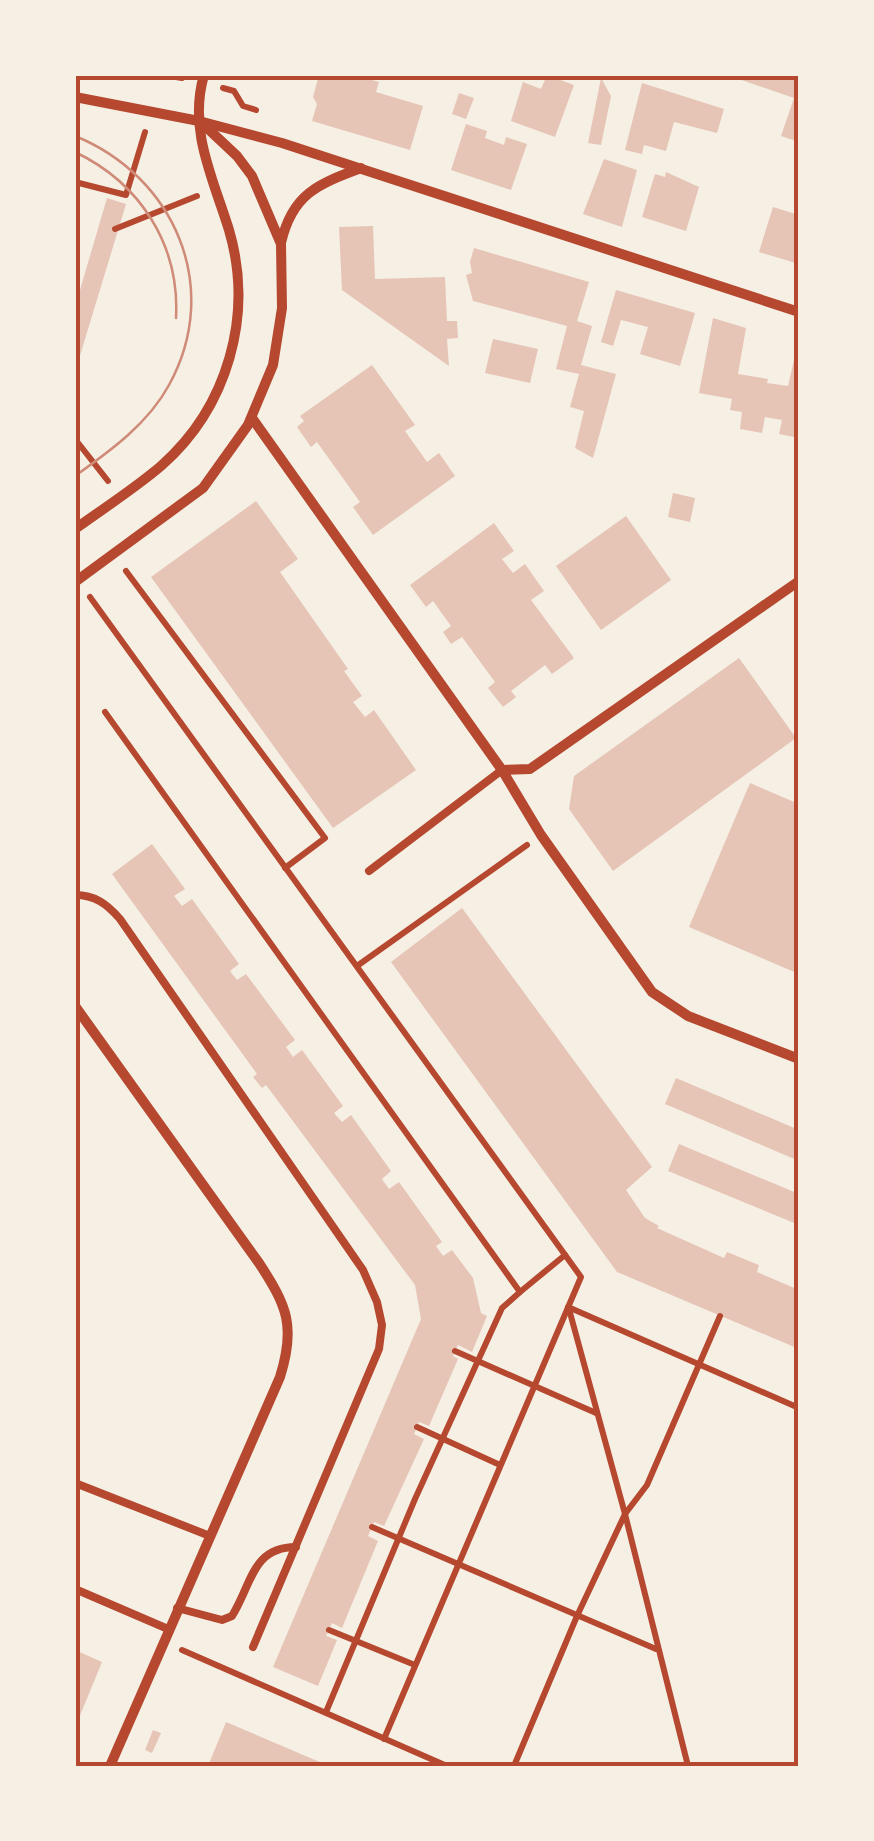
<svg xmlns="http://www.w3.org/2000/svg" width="874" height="1841" font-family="'Alegreya Sans',sans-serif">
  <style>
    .building { fill: #e6c5b7 }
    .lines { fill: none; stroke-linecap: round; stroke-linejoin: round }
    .path { stroke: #b5482f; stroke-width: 6 }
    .service { stroke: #b5482f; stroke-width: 8 }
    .minor { stroke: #b5482f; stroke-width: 10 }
    .tram { stroke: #cf8b77; stroke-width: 2.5 }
    .neatline { fill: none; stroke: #b5482f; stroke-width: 4 }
  </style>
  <rect width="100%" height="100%" fill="#f6efe4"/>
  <!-- building -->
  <g class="building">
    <path d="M319,75H355L379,82L376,92L423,106L410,150L312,121L317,104L313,97Z"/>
    <path d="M547,75L574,85L555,137L511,121L523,82L541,89Z"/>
    <path d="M727,75H799V142L781,136L794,98Z"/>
    <path d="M601,78L611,96L601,145L588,143Z"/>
    <path d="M642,83L724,109L717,133L674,122L666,151L644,145L642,154L625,150Z"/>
    <path d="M459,93L474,98L466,119L452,114Z"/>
    <path d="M466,124L487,131L485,138L504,145L506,137L527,144L511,190L451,170Z"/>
    <path d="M604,159L637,170L622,227L583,214Z"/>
    <path d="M666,172L699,187L686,231L642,217L655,174L665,177Z"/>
    <path d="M107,198L126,204L75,372V307Z"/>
    <path d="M773,207L799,215V264L759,252Z"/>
    <path d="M373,226L375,279L445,277L447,321H457L458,338L447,339L449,366L342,290L339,227Z"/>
    <path d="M474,248L589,282L577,321L592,326L581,365L616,374L593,458L575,448L584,411L570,407L579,374L556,369L567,326L473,301L466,275L472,273L470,262Z"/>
    <path d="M616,290L695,313L680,366L640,354L648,327L621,320L613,346L601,342Z"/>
    <path d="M713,318L746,328L738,374L768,379L767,383L788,386L799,338V438L779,434L782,420L765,417L762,433L740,429L742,412L730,410L732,399L699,393Z"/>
    <path d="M493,339L538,349L530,383L485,373Z"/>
    <path d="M372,365L415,425L405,431L427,462L439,453L455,476L373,535L353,507L360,502L317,442L311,447L297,427L304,421L300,416Z"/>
    <path d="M673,493L695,498L690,522L668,517Z"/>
    <path d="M256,501L298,559L280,572L348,669L344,671L362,696L353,702L365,717L374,710L416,770L333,828L151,577Z"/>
    <path d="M626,516L671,580L601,630L556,566Z"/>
    <path d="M494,523L514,551L502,559L513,573L525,564L544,591L531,600L574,658L552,674L545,665L511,691L516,697L503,707L488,688L495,682L462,637L451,644L443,632L451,626L433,601L426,607L410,585Z"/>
    <path d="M739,658L796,738L613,871L569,809L574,776Z"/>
    <path d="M750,783L799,804V974L689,927Z"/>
    <path d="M152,844L185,889L174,896L182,906L192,899L239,964L230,971L233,975L237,980L246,974L295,1040L286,1047L293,1057L302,1050L343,1106L334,1113L342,1122L351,1115L391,1171L382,1179L389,1189L399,1182L442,1242L436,1246L443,1256L452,1250L473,1278L481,1313L487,1316L472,1352L458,1345L453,1356L458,1359L429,1426L419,1422L414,1434L424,1439L384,1526L374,1522L368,1536L378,1541L342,1628L332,1623L326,1636L337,1640L318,1686L273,1667L421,1319L415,1285L266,1085L262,1088L253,1077L257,1074L112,874Z"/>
    <path d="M462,908L652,1167L626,1190L645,1218L659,1226L657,1228L724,1258L727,1252L759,1265L757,1272L799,1290V1349L617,1272L391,962Z"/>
    <path d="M676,1078L799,1130V1161L665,1104Z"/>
    <path d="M679,1144L799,1194V1225L668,1171Z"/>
    <path d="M75,1650L102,1662L79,1718L75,1716Z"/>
    <path d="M226,1722L329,1766H208Z"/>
    <path d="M153,1730L161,1733L152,1753L145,1750Z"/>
  </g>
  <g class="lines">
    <!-- path -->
    <g class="path">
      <path d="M164,75L182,78"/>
      <path d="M223,88L234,91L243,106L256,110"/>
      <path d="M75,182L126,195L145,132"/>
      <path d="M115,229L197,196"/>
      <path d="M75,439L108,481"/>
      <path d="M126,571L325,838L285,868"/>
      <path d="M90,597L581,1277L384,1739"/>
      <path d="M105,712L520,1292L565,1255"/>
      <path d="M357,966L527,845"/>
      <path d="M568,1307L799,1408"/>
      <path d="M569,1309L625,1514L688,1766"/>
      <path d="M455,1351L596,1413"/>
      <path d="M417,1427L500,1465"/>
      <path d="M372,1527L656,1649"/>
      <path d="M329,1630L415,1665"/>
      <path d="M182,1650L447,1766"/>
      <path d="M326,1712L415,1499L502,1308L520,1292"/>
      <path d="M514,1766L577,1616L625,1514L647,1485L720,1316"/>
    </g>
    <!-- service -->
    <g class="service">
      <path d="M369,871L502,770"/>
      <path d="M75,895C95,895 107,904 120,919L363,1270L377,1302L382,1325L379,1349L253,1647"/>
      <path d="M75,1483L210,1536"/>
      <path d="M75,1589L168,1629"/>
      <path d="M177,1608L222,1620L232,1616C252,1584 252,1547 296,1547"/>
    </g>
    <!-- minor -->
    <g class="minor">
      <path d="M75,97L199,121L282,143L799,312"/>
      <path d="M281,243C292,194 318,184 361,168"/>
      <path d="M252,418L502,770L541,835L652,992L688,1016L799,1059"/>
      <path d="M75,529C104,508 134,489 161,466C228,407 254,315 229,230C213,178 188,130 204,75"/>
      <path d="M75,582L203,488L248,425L273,365L282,308L281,244L252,176L237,156L204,125"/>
      <path d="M502,770L530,769L799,581"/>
      <path d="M75,1006L259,1263C287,1306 296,1326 280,1377L110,1766"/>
    </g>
    <!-- tram -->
    <g class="tram">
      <path d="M75,136C174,176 223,287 169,385C148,424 110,451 75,476"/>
      <path d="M75,152C140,183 180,245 176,318"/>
    </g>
  </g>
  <!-- border -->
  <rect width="874" height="1841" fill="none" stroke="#f6efe4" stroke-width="155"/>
  <rect x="78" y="78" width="718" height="1686" class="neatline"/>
</svg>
